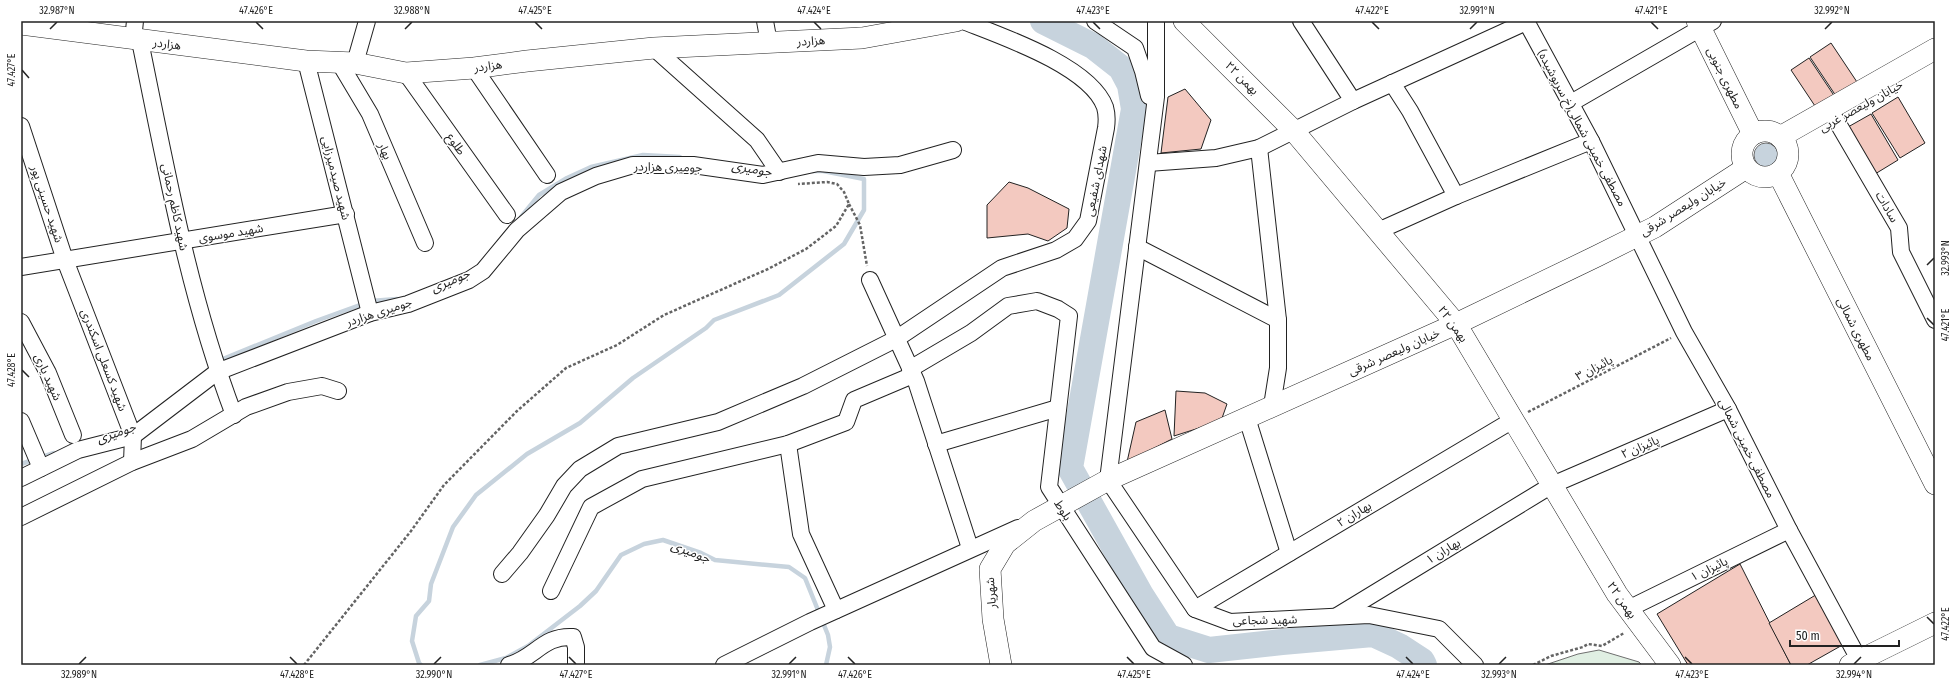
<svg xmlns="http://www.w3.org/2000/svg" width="1956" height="686" font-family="'Fira Sans Condensed','Noto Sans Arabic',sans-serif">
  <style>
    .green { fill: #e0efe3; stroke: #6f6f6f }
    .water { fill: #c7d3dd; stroke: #6f6f6f }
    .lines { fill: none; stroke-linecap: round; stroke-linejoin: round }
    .stream { stroke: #c7d3dd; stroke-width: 4.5 }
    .river { stroke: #c7d3dd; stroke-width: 26 }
    .building { fill: #f3c9c0; stroke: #222 }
    .minor-casing { stroke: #222; stroke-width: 18 }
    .major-casing { stroke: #222; stroke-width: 22 }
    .path { stroke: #646464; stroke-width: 2.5; stroke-dasharray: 3 2; stroke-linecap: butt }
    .minor { stroke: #fff; stroke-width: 16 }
    .major { stroke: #fff; stroke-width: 21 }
    .ticks { fill: none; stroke: #222; stroke-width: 1.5 }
    .labels { text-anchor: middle; stroke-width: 3; stroke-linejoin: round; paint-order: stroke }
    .street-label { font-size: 12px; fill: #222; stroke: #fff }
    .water-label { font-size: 13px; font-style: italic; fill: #222; stroke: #fff }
    .neatline { fill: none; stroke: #222; stroke-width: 1.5 }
    .ticks-label { font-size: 10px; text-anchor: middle; fill: #222 }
  </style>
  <rect width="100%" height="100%" fill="#fff"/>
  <!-- green -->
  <path class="green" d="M1599,650L1639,662L1642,665H1545L1578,654Z"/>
  <!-- water -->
  <circle class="water" cx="1766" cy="155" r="12"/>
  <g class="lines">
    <!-- stream -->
    <g class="stream">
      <path d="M521,217L539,195L567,178L591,167L643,155L680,157"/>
      <path d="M218,361L316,321L371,301L397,299"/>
      <path d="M21,464L54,453"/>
      <path d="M421,665L419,663L412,641L416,616L429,601L431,584L453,527L476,495L527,454L580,423L633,378L706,328L714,320L779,295L844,244L864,210V179L823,171H812"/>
      <path d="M480,665L506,658L528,646L580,606L596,591L621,555L644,544L663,540L701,553L715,560L789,567L805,578L828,635L830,647L826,665"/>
    </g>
    <!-- river -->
    <path class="river" d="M1043,21L1093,46L1121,68L1130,85L1134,109L1070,468L1141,595L1168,637L1209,650L1282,642L1373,634L1399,646L1422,661L1424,665"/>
  </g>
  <!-- building -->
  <g class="building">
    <path d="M1831,43L1857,82L1836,96L1810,57Z"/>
    <path d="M1809,58L1835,97L1817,109L1791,70Z"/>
    <path d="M1185,89L1211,120L1201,149L1161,153L1168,97Z"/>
    <path d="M1898,97L1925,143L1900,158L1872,113Z"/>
    <path d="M1871,114L1898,160L1875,174L1848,127Z"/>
    <path d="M1009,182L1028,188L1069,209L1067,228L1048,241L1028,234L987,238V205Z"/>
    <path d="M1176,391L1205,393L1227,404L1221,421L1174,436Z"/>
    <path d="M1165,410L1172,439L1127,462L1136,422Z"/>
    <path d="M1740,564L1791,665H1688L1657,614Z"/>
    <path d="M1819,593L1846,643L1807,665H1791L1769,623Z"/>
  </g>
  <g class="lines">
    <!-- minor casing -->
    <g class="minor-casing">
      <g id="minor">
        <path d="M765,21L769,43"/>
        <path d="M1095,21L1135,48L1143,71L1149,96"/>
        <path d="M1156,21V97L1108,480L1195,609L1230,622L1369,615L1439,629L1475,665"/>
        <path d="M1301,21L1353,101"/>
        <path d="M1526,21L1591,141L1684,332L1728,409L1789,530L1862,665"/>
        <path d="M133,40L135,21"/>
        <path d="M140,41C166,167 188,294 234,415"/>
        <path d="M654,48L757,140L779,172"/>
        <path d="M306,61L370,313"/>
        <path d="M339,62L370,114L425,243"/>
        <path d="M355,63L367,21"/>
        <path d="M474,68L547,175"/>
        <path d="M406,73L507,215"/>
        <path d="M1392,83L1410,111L1456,196"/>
        <path d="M1571,103L1713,21"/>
        <path d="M1836,120L1899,228L1901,252L1935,320"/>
        <path d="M21,126L65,260L133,436L132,462"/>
        <path d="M1259,148L1278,320V368L1272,406"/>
        <path d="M1148,163L1216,158L1259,148L1353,101L1526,22"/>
        <path d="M1378,231L1456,196L1591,141"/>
        <path d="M1137,247L1278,320"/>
        <path d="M21,267L346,214"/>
        <path d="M870,280L916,381L970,548"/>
        <path d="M21,322L48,373L73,435"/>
        <path d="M910,369L971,333L1008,306L1037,301L1058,309L1069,316L1049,487L1153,648L1184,665"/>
        <path d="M1247,418L1289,553"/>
        <path d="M21,421L41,468"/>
        <path d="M788,444L801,534L836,610"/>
        <path d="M936,444L1058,408"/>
        <path d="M21,478L78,450L133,436L217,372L370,313L408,304L469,280L483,271L517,230L561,192L596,176L633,165H693L763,175L818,163L864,167L900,165L953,150"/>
        <path d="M21,517L132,462L192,439L246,407L288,392L322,386L338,391"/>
        <path d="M502,574L520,553L547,515L564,486L580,469L618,446L718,422L803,386L896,339L1002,268L1056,250L1075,239L1088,221L1106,128C1107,121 1107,114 1105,107C1090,66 1001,36 963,21"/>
        <path d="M551,591L591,507L642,479L788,444L846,422L854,400L913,375"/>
        <path d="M1195,609L1513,420"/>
        <path d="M1628,609L1789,530"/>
        <path d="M1337,616L1552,485L1728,409"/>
        <path d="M509,665C535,658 543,635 573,637L576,647V665"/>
        <path d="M724,665L810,622L1018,528"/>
      </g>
    </g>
    <!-- major casing -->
    <g class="major-casing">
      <g id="major">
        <path d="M1184,21L1293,130L1456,324L1617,594L1670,665"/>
        <path d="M1697,21L1753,134"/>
        <path d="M21,24L306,61L355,63L406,73L474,68L527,61L654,48L862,38L956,21"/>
        <circle cx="1765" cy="154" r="23"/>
        <path d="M1780,137L1935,49"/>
        <path d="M1778,173L1935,484"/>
        <path d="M1001,665L993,619L990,569L1005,544L1034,521L1108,480L1456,324L1597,256L1655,227L1746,168"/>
        <path d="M1850,665L1935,623"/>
      </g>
    </g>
    <!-- path -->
    <g class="path">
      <path d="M849,204L860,225L867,266"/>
      <path d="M1528,412L1671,338"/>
      <path d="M304,665L411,531L444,485L517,411L566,368L617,345L664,315L768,269L806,249L836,226L849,204L844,192L837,184L827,182L798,184"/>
      <path d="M1533,665L1551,656L1583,647L1588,644L1602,646L1624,633"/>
    </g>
    <!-- minor -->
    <use href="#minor" class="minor"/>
    <!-- major -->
    <use href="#major" class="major"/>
  </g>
  <!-- ticks -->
  <path class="ticks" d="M256,22L263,29M535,22L542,29M814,22L821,29M1093,22L1100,29M1372,22L1379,29M1651,22L1658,29M50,29L57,22M405,29L412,22M1470,29L1477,22M1825,29L1832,22M22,70L29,78M1927,265L1934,258M1927,318L1934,325M22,370L29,377M1927,617L1934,624M290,657L297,664M569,657L576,664M848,657L855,664M1127,657L1134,664M1406,657L1413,664M1685,657L1692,664M79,664L86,657M434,664L441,657M789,664L796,657M1499,664L1506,657M1854,664L1861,657"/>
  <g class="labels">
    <!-- street labels -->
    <g class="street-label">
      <text transform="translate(811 41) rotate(-3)" y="4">هزاردر</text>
      <text transform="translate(167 44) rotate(7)" y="4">هزاردر</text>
      <text transform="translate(488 66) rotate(-7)" y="4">هزاردر</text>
      <text transform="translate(1242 78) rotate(45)" y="4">۲۲ بهمن</text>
      <text transform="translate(1725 78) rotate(64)" y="4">مطهری جنوبی</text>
      <text transform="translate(1861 106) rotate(-29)" y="4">خیابان ولیعصر غربی</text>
      <text transform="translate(1582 128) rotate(62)" y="4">مصطفی خمینی شمالی(خ سرپوشیده)</text>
      <text transform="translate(456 144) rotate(55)" y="4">طلوع</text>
      <text transform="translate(385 151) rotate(67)" y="4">بهار</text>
      <text transform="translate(668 167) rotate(1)" y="4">جومیری هزاردر</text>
      <text transform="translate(336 178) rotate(76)" y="4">شهید صیدمیرزایی</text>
      <text transform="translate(1096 181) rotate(-79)" y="4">شهدای شفیعی</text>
      <text transform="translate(47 204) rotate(72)" y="4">شهید حسینی پور</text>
      <text transform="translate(175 207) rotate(78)" y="4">شهید کاظم رحمانی</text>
      <text transform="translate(1683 207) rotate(-32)" y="4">خیابان ولیعصر شرقی</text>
      <text transform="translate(1887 207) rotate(60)" y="4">سادات</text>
      <text transform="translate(231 233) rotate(-9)" y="4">شهید موسوی</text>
      <text transform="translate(379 312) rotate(-18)" y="4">جومیری هزاردر</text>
      <text transform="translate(1453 324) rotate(54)" y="4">۲۲ بهمن</text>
      <text transform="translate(1856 329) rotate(63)" y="4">مطهری شمالی</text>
      <text transform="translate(1394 352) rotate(-24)" y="4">خیابان ولیعصر شرقی</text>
      <text transform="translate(104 360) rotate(69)" y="4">شهید کسعلی اسکندری</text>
      <text transform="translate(1594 368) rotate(-27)" y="4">پائیزان ۳</text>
      <text transform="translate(48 377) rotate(66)" y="4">شهید یاری</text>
      <text transform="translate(1640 447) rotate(-23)" y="4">پائیزان ۲</text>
      <text transform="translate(1747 448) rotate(63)" y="4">مصطفی خمینی شمالی</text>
      <text transform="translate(1063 510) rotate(57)" y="4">بلوط</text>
      <text transform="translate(1354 514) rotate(-31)" y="4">بهاران ۲</text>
      <text transform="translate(1443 551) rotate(-31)" y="4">بهاران ۱</text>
      <text transform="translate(1709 569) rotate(-26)" y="4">پائیزان ۱</text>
      <text transform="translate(991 593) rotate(-94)" y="4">شهریار</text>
      <text transform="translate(1622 600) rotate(55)" y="4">۲۲ بهمن</text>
      <text transform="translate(1265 620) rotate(-1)" y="4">شهید شجاعی</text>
    </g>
    <!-- water labels -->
    <g class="water-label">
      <text transform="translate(752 168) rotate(10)" y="5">جومیری</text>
      <text transform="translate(450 280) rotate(-23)" y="5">جومیری</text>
      <text transform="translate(116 432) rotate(-19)" y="5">جومیری</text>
      <text transform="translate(691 551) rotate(21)" y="5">جومیری</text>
    </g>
  </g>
  <!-- border -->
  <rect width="1956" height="686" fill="none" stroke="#ffffff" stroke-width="44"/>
  <!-- scale -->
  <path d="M1790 640v6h109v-6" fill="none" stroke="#222222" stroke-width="2"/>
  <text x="1796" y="640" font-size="12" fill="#222222" stroke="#ffffff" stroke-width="3" paint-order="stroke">50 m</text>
  <rect x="22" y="22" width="1912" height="642" class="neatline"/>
  <g class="ticks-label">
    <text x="57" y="14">32.987°N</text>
    <text x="256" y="14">47.426°E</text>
    <text x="412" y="14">32.988°N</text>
    <text x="535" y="14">47.425°E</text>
    <text x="814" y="14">47.424°E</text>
    <text x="1093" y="14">47.423°E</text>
    <text x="1372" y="14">47.422°E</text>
    <text x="1477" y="14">32.991°N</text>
    <text x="1651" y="14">47.421°E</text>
    <text x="1832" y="14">32.992°N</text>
    <text transform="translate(11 70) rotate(-90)" y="4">47.427°E</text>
    <text transform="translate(1945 258) rotate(-90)" y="4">32.993°N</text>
    <text transform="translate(1945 325) rotate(-90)" y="4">47.421°E</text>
    <text transform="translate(11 370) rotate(-90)" y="4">47.428°E</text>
    <text transform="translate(1945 624) rotate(-90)" y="4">47.422°E</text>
    <text x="79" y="678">32.989°N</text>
    <text x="297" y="678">47.428°E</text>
    <text x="434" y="678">32.990°N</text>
    <text x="576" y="678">47.427°E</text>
    <text x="789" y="678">32.991°N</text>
    <text x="855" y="678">47.426°E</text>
    <text x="1134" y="678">47.425°E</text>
    <text x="1413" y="678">47.424°E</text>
    <text x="1499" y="678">32.993°N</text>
    <text x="1692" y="678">47.423°E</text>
    <text x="1854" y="678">32.994°N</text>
  </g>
</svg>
